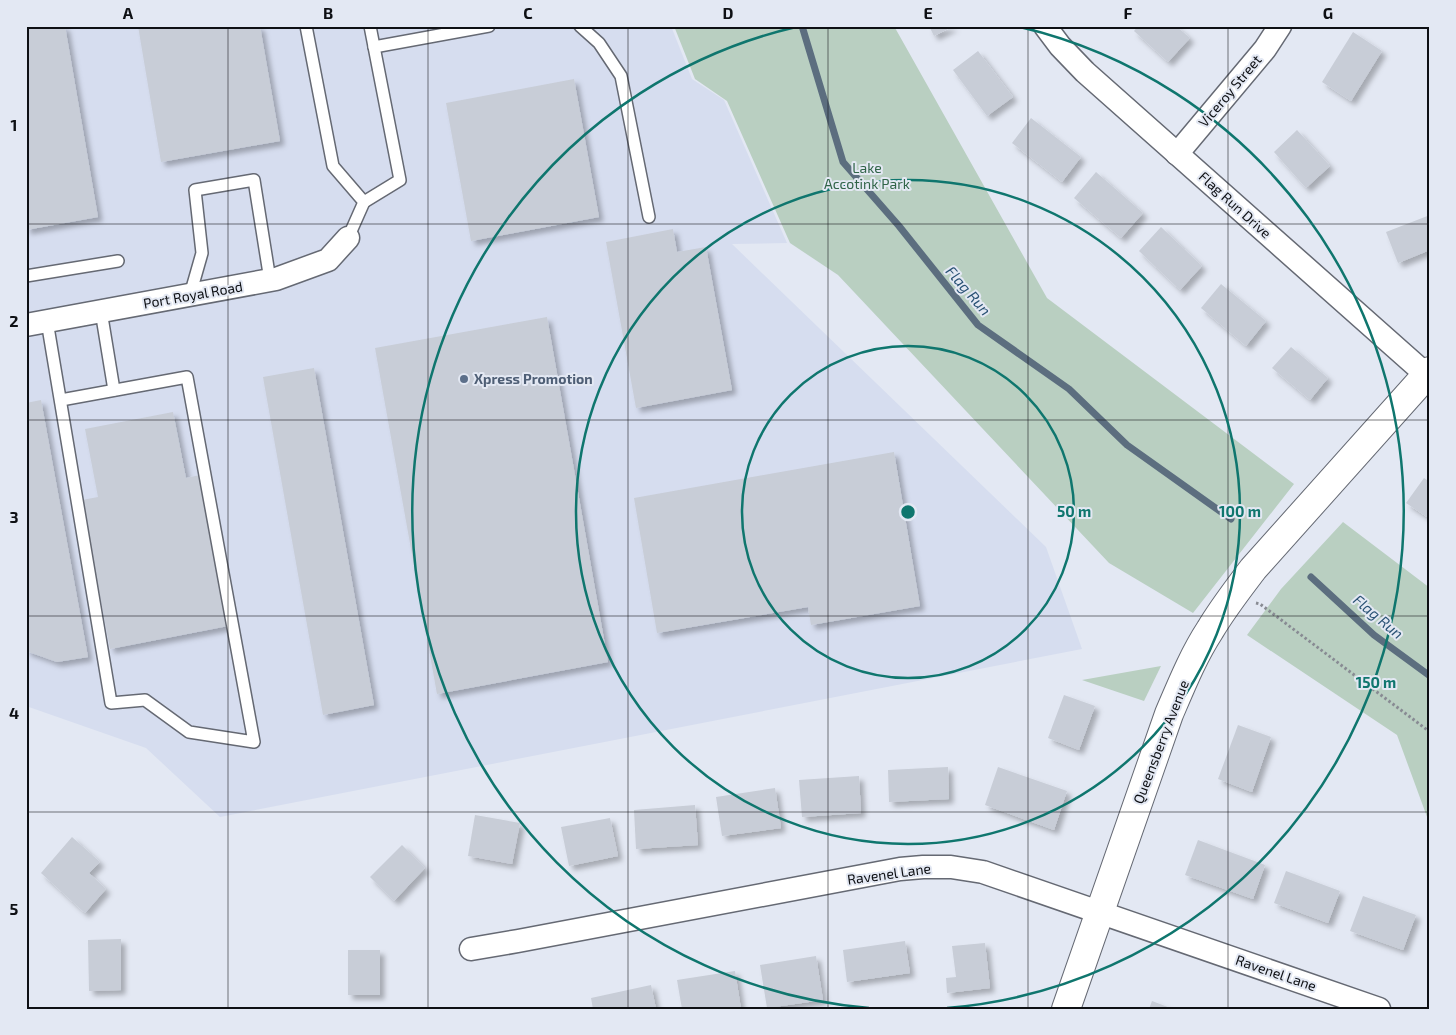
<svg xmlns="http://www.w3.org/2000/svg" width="1456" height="1035" font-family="'Exo 2',sans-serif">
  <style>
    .built { fill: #d6ddef }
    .green { fill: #b9cfc1 }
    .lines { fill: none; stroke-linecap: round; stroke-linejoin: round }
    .stream { stroke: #5c6e7f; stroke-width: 7 }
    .building { fill: #c8cdd7; filter: url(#shadow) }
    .lane-casing { stroke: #656973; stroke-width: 14 }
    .street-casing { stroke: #656973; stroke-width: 25 }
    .secondary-casing { stroke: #656973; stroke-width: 30 }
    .path { stroke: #888b93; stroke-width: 3; stroke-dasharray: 2.5 2.5; stroke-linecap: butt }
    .lane { stroke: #fff; stroke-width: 11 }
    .street { stroke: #fff; stroke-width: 22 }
    .secondary { stroke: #fff; stroke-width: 28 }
    .grid { fill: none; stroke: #0e1014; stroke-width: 1; stroke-opacity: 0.55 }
    .ring { fill: none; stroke: #0f766e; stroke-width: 2.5 }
    .service-dot { fill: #5c6f8a; stroke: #e3e8f3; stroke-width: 2 }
    .labels { text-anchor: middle; stroke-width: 4; stroke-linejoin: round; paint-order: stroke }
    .street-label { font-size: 14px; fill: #0e1014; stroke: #e3e8f3 }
    .park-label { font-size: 14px; fill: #306448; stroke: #e3e8f3 }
    .service-label { font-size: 14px; font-weight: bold; fill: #4e5e75; stroke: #e3e8f3; text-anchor: start }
    .water-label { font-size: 15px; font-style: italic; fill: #2a5275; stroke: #e3e8f3 }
    .centre { fill: #0f766e; stroke: #e3e8f3; stroke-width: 2.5 }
    .ring-label { font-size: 15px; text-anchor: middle; font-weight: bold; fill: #0f766e; stroke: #e3e8f3; stroke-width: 4; stroke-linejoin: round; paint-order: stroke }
    .neatline { fill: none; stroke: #0e1014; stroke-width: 2 }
    .grid-label { font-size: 16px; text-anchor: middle; font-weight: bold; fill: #0e1014 }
  </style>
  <defs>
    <filter id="shadow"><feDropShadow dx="4.5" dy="4.5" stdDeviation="2.5" flood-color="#0004"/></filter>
  </defs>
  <rect width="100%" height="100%" fill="#e3e8f3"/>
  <!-- built -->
  <path class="built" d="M26,26H671L692,79L724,100L787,243L732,244L1046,547L1082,649L220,817L146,748L26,706Z"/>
  <!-- green -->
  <g class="green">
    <path d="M674,26H894L1047,298L1294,484L1193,613L1109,563L838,275L790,243L727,101L695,79Z"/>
    <path d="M1343,522L1430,588V825L1397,735L1247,635L1281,589Z"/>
    <path d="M1161,666L1144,701L1082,680Z"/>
  </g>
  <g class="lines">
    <!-- stream -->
    <g class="stream">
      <path d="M802,26L843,162L899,226L978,325L1069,389L1127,445L1231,519"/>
      <path d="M1311,577L1374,635L1430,676"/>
    </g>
  </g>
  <!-- building -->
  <g class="building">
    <path d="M26,26H65L98,217L26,230Z"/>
    <path d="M138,26H260L280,141L161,162Z"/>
    <path d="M929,26H954L934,36Z"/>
    <path d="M1138,26H1176L1190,38L1168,62L1134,31Z"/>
    <path d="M1353,32L1382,51L1351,101L1322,82Z"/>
    <path d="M978,51L1013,97L987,116L953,70Z"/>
    <path d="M574,79L599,217L471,241L446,103Z"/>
    <path d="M1031,118L1081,157L1062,182L1012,143Z"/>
    <path d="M1297,130L1330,166L1306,188L1274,152Z"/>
    <path d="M1096,172L1143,213L1121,238L1074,198Z"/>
    <path d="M1430,215V250L1398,263L1386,232Z"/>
    <path d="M1161,227L1202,266L1180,290L1139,251Z"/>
    <path d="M673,229L677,252L706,247L732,390L636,408L606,242Z"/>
    <path d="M1221,284L1266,321L1246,346L1201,308Z"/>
    <path d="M547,317L608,662L437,694L375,348Z"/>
    <path d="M1291,347L1328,378L1310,400L1272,368Z"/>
    <path d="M314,368L374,705L323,715L263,377Z"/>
    <path d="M41,400L88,657L57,662L26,651V403Z"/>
    <path d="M173,412L186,478L200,475L228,626L110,649L82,500L98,497L85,429Z"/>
    <path d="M894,452L920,606L811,625L808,607L657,633L634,498Z"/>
    <path d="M1424,478L1430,482V519L1406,503Z"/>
    <path d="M1064,695L1095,706L1079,750L1048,738Z"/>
    <path d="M1238,725L1271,737L1252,792L1218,779Z"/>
    <path d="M948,767L949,799L889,802L888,770Z"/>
    <path d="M998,767L1067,791L1054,830L985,805Z"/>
    <path d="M859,776L861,813L802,817L799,780Z"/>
    <path d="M775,788L781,828L722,836L716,797Z"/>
    <path d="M695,805L698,845L636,849L634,810Z"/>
    <path d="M475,815L520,823L512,864L468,856Z"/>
    <path d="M610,818L618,856L569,866L561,827Z"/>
    <path d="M72,837L100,862L89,873L106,889L85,913L41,873Z"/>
    <path d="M1198,840L1265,865L1253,899L1185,875Z"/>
    <path d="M402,845L425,868L394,901L370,877Z"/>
    <path d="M1286,871L1340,891L1328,923L1274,903Z"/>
    <path d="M1363,896L1416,915L1403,950L1350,931Z"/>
    <path d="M121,939V990L89,991L88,940Z"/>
    <path d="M905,941L910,973L847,982L843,950Z"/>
    <path d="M985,943L990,988L947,993L946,978L956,977L952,946Z"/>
    <rect x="348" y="950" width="32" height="45"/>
    <path d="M816,956L823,1000L767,1008L760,965Z"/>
    <path d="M735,971L741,1009H682L677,980Z"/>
    <path d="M651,985L656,1009H593L591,998Z"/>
    <path d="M1152,1001L1173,1009H1149Z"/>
  </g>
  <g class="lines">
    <!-- lane casing -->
    <g class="lane-casing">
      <g id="lane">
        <path d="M306,26L333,166L364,202L348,238"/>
        <path d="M580,26L599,43L621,76L649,217"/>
        <path d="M374,47L489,26"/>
        <path d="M364,202L400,180L370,26"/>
        <path d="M26,276L118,261"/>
        <path d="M190,295L202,253L195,190L254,180L270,280"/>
        <path d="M101,311L114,390"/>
        <path d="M47,321L111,703L145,700L189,732L254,742L187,377L61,400"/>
      </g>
    </g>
    <!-- street casing -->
    <g class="street-casing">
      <g id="street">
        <path d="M1045,26L1060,46L1085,72L1430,378"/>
        <path d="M1177,154L1265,49L1280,26"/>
        <path d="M26,325L276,279L328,260L348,238"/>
        <path d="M471,949L518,941L900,869L923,867H951L983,872L1379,1009"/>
      </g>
    </g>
    <!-- secondary casing -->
    <g class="secondary-casing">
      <path id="secondary" d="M1066,1009L1169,714C1181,686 1193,656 1210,630C1223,608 1238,589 1253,569L1430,371"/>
    </g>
    <!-- path -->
    <path class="path" d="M1256,603L1260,604L1430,732"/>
    <!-- lane -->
    <use href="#lane" class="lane"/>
    <!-- street -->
    <use href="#street" class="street"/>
    <!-- secondary -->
    <use href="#secondary" class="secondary"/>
  </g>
  <!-- grid -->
  <path class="grid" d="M228,26V1009M428,26V1009M628,26V1009M828,26V1009M1028,26V1009M1228,26V1009M26,224H1430M26,420H1430M26,616H1430M26,812H1430"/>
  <!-- distance rings -->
  <g class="ring">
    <circle cx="908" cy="512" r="166"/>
    <circle cx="908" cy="512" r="332"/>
    <path d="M869 1008A498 498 0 0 1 796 27M1020 27A498 498 0 0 1 947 1008"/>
  </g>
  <!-- markers -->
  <circle class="service-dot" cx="464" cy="379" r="5"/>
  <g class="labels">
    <!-- street labels -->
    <g class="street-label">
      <text transform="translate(1230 91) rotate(-50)" y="5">Viceroy Street</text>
      <text transform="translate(1235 205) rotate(42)" y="5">Flag Run Drive</text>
      <text transform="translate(193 295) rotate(-10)" y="5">Port Royal Road</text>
      <text transform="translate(1161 742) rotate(-69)" y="5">Queensberry Avenue</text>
      <text transform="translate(889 874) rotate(-8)" y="5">Ravenel Lane</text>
      <text transform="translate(1276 973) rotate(19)" y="5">Ravenel Lane</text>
    </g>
    <!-- park labels -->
    <g class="park-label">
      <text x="867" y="173">Lake<tspan x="867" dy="16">Accotink Park</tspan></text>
    </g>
    <!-- service labels -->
    <g class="service-label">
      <text x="474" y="384">Xpress Promotion</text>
    </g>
    <!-- water labels -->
    <g class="water-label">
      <text transform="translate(968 291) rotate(49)" y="5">Flag Run</text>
      <text transform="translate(1378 617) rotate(40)" y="5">Flag Run</text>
    </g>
  </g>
  <circle cx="908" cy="512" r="8" class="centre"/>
  <g class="ring-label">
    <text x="1074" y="517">50 m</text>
    <text x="1240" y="517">100 m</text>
    <text x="1376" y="688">150 m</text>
  </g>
  <!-- border -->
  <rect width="1456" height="1035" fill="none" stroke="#e3e8f3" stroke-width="55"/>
  <rect x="28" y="28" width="1400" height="980" class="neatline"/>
  <g class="grid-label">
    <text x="128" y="19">A</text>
    <text x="328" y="19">B</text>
    <text x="528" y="19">C</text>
    <text x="728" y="19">D</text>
    <text x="928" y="19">E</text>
    <text x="1128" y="19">F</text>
    <text x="1328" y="19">G</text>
    <text x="14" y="131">1</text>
    <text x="14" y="327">2</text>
    <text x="14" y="523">3</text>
    <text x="14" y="719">4</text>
    <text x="14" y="915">5</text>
  </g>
</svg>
